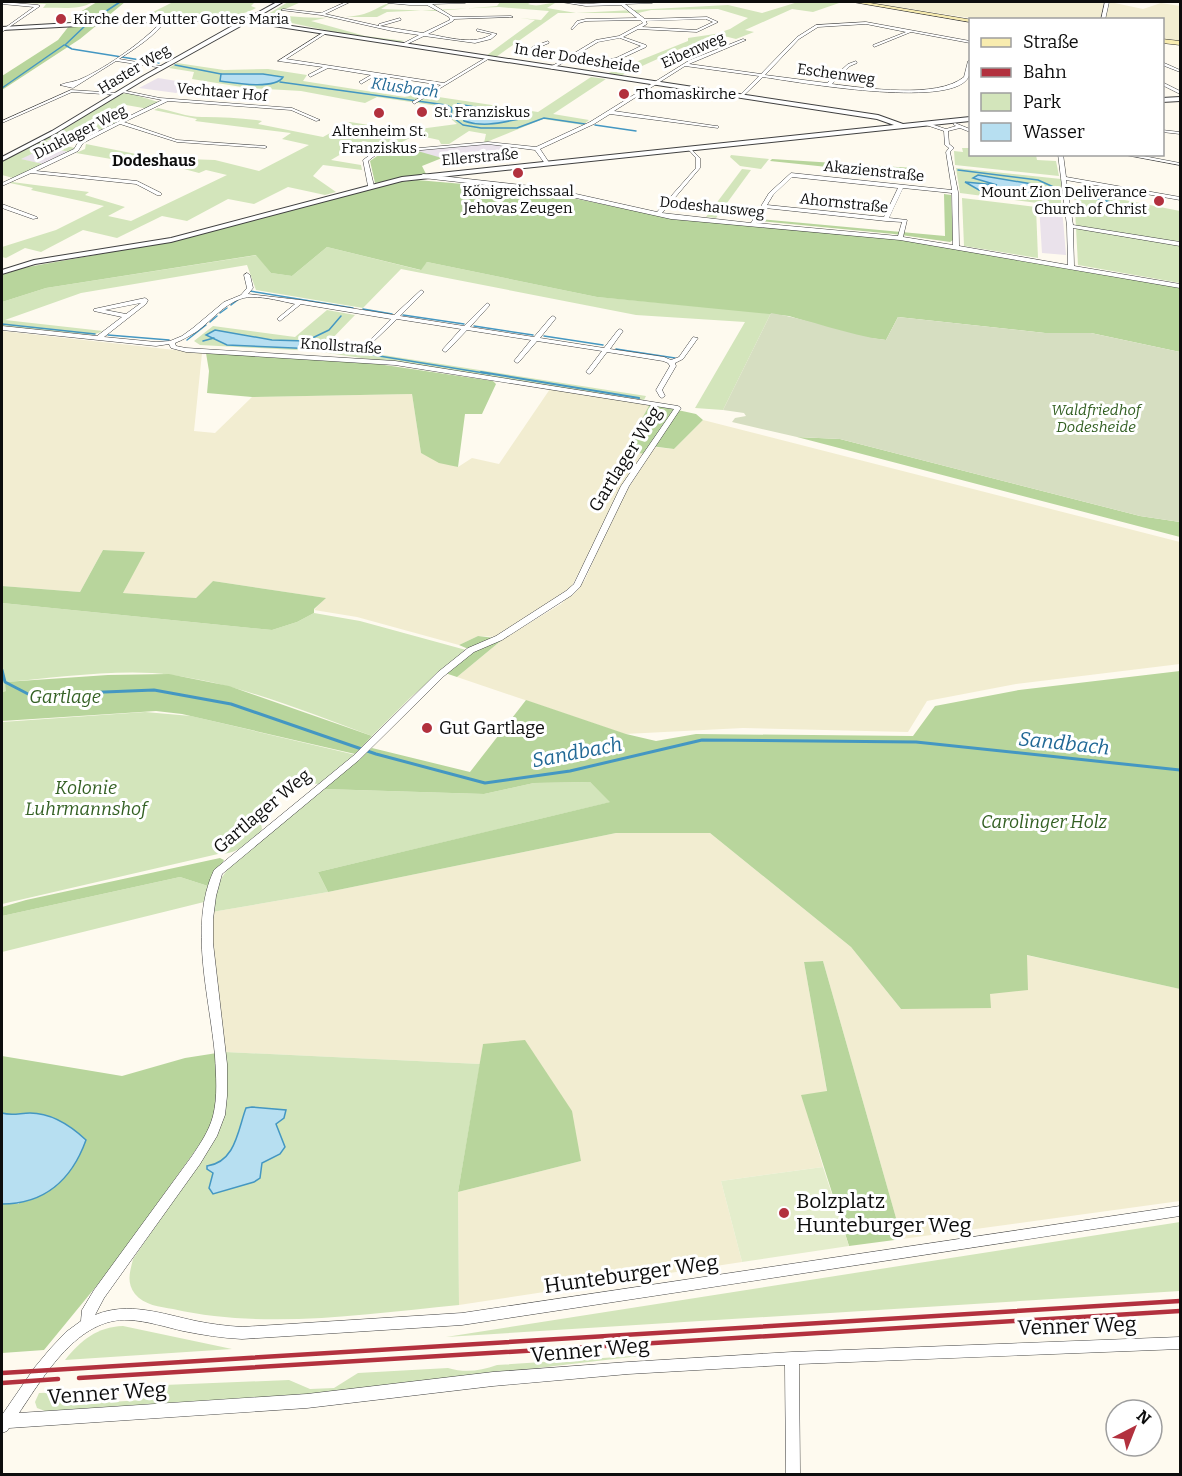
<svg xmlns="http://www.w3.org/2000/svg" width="1182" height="1476" font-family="Bitter,serif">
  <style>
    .industrial { fill: #eae2eb }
    .farmland { fill: #f2edd1 }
    .green { fill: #d3e5bb }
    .forest { fill: #b8d59c }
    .cemetery { fill: #d6dec1 }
    .pitch { fill: #e4edcc }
    .water { fill: #b7dff1; stroke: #4497c2; stroke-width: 1.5 }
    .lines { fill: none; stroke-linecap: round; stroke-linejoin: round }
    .stream-far2 { stroke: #4497c2; stroke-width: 1.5 }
    .stream-far1 { stroke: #4497c2; stroke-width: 2 }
    .stream { stroke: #4497c2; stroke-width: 3 }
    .minor-casing { stroke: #404040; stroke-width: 1 }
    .tertiary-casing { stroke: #404040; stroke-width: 2 }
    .secondary-casing { stroke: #2f2f2f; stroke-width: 1 }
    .minor { fill: #fff; fill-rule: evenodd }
    .tertiary { fill: #fff; fill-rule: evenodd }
    .secondary { fill: #f8ecaf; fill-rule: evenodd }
    .rail { stroke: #b2313e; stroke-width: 4.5 }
    .poi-dot { fill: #b2313e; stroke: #fff; stroke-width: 2 }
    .labels { text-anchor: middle; stroke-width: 6; stroke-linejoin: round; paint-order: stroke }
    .far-poi-label { font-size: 15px; fill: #0d0d0d; stroke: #fff; text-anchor: start }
    .far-street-label { font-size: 15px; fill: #0d0d0d; stroke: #fff }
    .far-park-label { font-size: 15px; font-style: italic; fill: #336023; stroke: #fff }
    .far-water-label { font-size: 16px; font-style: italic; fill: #216895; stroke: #fff }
    .far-neighbourhood-label { font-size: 16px; font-weight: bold; fill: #0d0d0d; stroke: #fff }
    .street-label { font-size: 18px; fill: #0d0d0d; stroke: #fff }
    .park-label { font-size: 18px; font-style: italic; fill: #336023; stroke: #fff }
    .poi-label { font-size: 18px; fill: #0d0d0d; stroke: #fff; text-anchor: start }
    .water-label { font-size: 20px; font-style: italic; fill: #216895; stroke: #fff }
    .near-poi-label { font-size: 21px; fill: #0d0d0d; stroke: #fff; text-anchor: start }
    .near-street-label { font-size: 21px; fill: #0d0d0d; stroke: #fff }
  </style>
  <rect width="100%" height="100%" fill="#fefaef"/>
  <!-- industrial -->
  <g class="industrial">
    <path d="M158,78L195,84L176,93L139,88Z"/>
    <path d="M82,126L103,130L67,146L45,142Z"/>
    <path d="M486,144L517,148L516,152L448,159L416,153L414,150Z"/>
    <path d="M46,147L69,152L43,164L19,159Z"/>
    <path d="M1039,205L1062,208L1066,255L1042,253Z"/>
  </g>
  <!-- farmland -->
  <g class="farmland">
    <path d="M864,2H1104L1100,20L977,19Z"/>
    <path d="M1110,2L1143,9L1161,3L1180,6V42L1163,40L1162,20H1105Z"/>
    <path d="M2,331L202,353L194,431L215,433L252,397L412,394L421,453L458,467L472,458L499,464L550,389L650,404L625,451L645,454L570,589L499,637L478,636L459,645L357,617L314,610L325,598L213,581L196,598L123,593L144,552L103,550L80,592L2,586Z"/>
    <path d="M703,420L1180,542V664L1016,684L927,701L908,732L743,728L625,734L457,677L503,639L561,604L585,580L617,506L654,447L674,449Z"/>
    <path d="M616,833H710L851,947L901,1009L990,994L1026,955L1180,989V1201L902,1239L823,961L804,962L827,1092L802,1095L823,1167L721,1181L742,1262L459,1305L458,1192L581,1161L483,1044L480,1064L225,1052L210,945L212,912L328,892Z"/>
  </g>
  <!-- green -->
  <g class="green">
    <path d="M2,2H93C77,11 61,7 43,8L46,4Z"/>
    <path d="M173,2H255L251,6L256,8C232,22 182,17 152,18L147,15Z"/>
    <path d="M288,2H301L274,14C297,18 341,20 364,14C371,12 379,7 386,4H389L381,9L436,11L497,6L500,2H532L528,4C540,8 545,2 555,3L547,8L576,13L728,5L762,13L798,2H842L813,12L792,9L745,30L754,32L736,39L724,36L690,48L684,47L620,76L606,74L688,41V38L715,34L730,29L748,18L718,9L651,10L638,13H558L496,57L486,56L535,20L520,18L541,20L549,11L499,7L387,12L377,17H330L311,21L365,36L405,41L399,42L334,32L263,17Z"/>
    <path d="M177,63L224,70L268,69L307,75L303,81L405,97L412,93L538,112L591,77L606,79L553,114L589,120L583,125L543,119L484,143L486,134L469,131L449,144H441L439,140L416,135L400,143L399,148L382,150L383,145L363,141L331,160L361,165L362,170L323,165L313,176L336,192L325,195L288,187L254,204L228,199L187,221L162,216L117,238L83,230L41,252L25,248L6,258L2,257V247L56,230L104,206L31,190L33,188L10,183L12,182L89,192L85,195L125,207L108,216L131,221L227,175L206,170L199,173L158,162L152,166L76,153L85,149L86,144L156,158L215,160L259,171L309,145L282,139L291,133L195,121L197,119L154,110L158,108C172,111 190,118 205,117C224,117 243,118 262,121L258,124L323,137L350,122L382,127L427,128L457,124L445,114V107L377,97L365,103L301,91L248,88L192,79L194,72L169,68Z"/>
    <path d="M128,93L162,103L149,109L126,105L104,114L126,120L103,130L82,126L46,141L75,148L69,152L46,147L21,159L43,164L13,178L2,175V161L69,126L120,94Z"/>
    <path d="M962,148H970V154L1036,155L1037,160L1056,161L1059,176L955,165L954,151L963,152Z"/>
    <path d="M731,155L769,159L761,169L740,166L730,157Z"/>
    <path d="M956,168L1061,179V206L960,193Z"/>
    <path d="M742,169L751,170L716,218L706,217Z"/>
    <path d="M1074,190L1180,211V283L1078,265Z"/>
    <path d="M962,198L1036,207L1038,258L964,246Z"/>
    <path d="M327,247L420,270L427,262L597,297L771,313L723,410L695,408L745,322L636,315L401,269L363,308L256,290L247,265L81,293L5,320L103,331L93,335L2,326V302L46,288L257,255L271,273L292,276Z"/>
    <path d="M327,310L355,315L325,346L646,396L644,400L314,351L200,345L194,341L213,326L295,337Z"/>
    <path d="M2,603L272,630L297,622L314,613L360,621L466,650L411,697L372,736C306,712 241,684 171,675C123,668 55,678 6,682V691L2,692Z"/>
    <path d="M145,712L191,716L356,755L319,784L286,781L260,819L262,829C252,843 234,855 218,854L2,904V722Z"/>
    <path d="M590,782L611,802L318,872L328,892L212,912C215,899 216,884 225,873C246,843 295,812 324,789L484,794L534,783Z"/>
    <path d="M180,877L208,886L204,902L2,952V916Z"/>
    <path d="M225,1052L480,1064L458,1192L459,1305C365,1314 266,1330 173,1309C160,1307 144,1305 135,1294C126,1282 130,1272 133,1259L214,1141L226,1110Z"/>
    <path d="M1180,1222V1291L446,1337Z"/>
    <path d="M123,1326L232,1349L65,1360C81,1340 97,1327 123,1326Z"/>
    <path d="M648,1355L307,1395L45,1411L37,1408L35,1402L39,1393L91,1391L96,1397L106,1396L111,1402L141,1400L164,1385L289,1380L310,1389L334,1388L358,1373L448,1368C465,1373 480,1371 497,1365Z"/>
  </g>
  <!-- forest -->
  <g class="forest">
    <path d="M97,2H125L80,39L2,90V76L58,40L80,12Z"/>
    <path d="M414,150L442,158L422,166L426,174L375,183L370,161L380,154Z"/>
    <path d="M772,159L913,168L923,177L770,161Z"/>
    <path d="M417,180L533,190L670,218L900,239L1180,288V352L1091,333H1045L898,317L886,340L854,336L789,316L597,297L427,262L421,270L327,247L292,276L271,273L256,255L46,288L2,302V275L22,268L179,240L392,183Z"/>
    <path d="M944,194L951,195L953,240L950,242L894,234L759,221L760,219L945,236Z"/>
    <path d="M206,353L344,359L493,381L496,384L482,414H465L458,467L439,463L421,453L412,394L252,397L207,393L209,371Z"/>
    <path d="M650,404L696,414L703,420L674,449L650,446L645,454L624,451Z"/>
    <path d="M797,437L840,439L1140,516L1180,522V537Z"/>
    <path d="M103,550L145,552L123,593L196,598L213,581L326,598L314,609V613L297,622L272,630L2,603V586L80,592Z"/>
    <path d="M478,636L503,639L457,677L445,673L473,651L459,645Z"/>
    <path d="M1180,671V989L1027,955L1028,990L990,994L991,1008L901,1009L851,947L710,833H616L328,892L318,872L610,802L590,782L534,783L484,794L324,789L372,748L470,772L526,700L626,734L656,741L696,734L913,736L935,706L1019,690Z"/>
    <path d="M169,674L229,686L372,736L355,754L182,714L156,711L2,721V692L6,691L5,682L108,675Z"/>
    <path d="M220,858L224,860L208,886L180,877L2,916V907L26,900Z"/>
    <path d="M823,961L902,1239L849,1246L801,1095L827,1091L804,962Z"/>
    <path d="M525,1040L572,1111L581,1161L458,1192L483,1044Z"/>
    <path d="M217,1053L219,1090L215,1113L207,1134L112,1267L44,1350L2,1353V1204H19L32,1113L10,1116L2,1113V1056L122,1076L185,1058Z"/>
  </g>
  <!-- cemetery -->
  <path class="cemetery" d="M771,313C810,319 846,335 886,340L898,317L1045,333H1091L1180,352V522L1140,516L840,439L797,437L732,422L735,418L746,416L744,413L723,410Z"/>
  <!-- pitch -->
  <path class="pitch" d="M823,1167L849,1246L742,1262L721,1181Z"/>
  <!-- water -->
  <g class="water">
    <path d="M221,74H263L283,77C275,90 234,83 220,81Z"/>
    <path d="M458,104L531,117C508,120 488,129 464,121Z"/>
    <path d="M978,175L1038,185V189L1043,196L1036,198L979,190L965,182L997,185L973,178Z"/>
    <path d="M215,330L272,340L306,341V345L316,349L227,345L206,335Z"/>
    <path d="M252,1107L286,1110L284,1118L276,1124L285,1147L280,1154L262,1163L260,1178L254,1182L213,1194L209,1188L213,1173L207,1169V1166C236,1162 238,1129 246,1108Z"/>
    <path d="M2,1113C12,1116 20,1113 30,1113C52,1113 70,1125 86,1140C72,1179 45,1204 2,1204Z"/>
  </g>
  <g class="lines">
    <!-- stream-far2 -->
    <g class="stream-far2">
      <path d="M91,21L120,2"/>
      <path d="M87,24L65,45L72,49L159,63"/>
      <path d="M175,65L221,74"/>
      <path d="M280,82L446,105L452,108L451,116L463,125L481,128H517L544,118L585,124"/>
      <path d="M2,88L64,45"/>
      <path d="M595,125L636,131"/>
      <path d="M958,170L1038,180L1058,189"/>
      <path d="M1076,194L1111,202"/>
      <path d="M250,291L353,308"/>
      <path d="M231,305L239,299"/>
      <path d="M363,309L392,314"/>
      <path d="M220,313L227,308"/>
      <path d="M403,315L464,324"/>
      <path d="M210,322L217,316"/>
      <path d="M2,324L95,334"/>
      <path d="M474,326L533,335"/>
      <path d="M108,335L169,340"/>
      <path d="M544,336L603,345"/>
      <path d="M187,340L206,325"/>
      <path d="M203,341L214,338"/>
      <path d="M306,341L329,330L341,316"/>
      <path d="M316,349L373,355L490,374"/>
      <path d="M616,349L675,358"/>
    </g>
    <!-- stream-far1 -->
    <path class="stream-far1" d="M481,372L639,398"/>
    <!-- stream -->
    <path class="stream" d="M2,670L5,682L30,695L154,690L231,704L376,754L485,783L570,771L702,740L916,742L1180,770"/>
    <!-- minor casing -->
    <g class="minor-casing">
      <g id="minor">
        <path d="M2,2L38,5L40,6L2,32V30L34,7L2,4Z"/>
        <path d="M346,2H350L325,14L379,26V24L400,18L401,20L380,26L423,33L450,20L449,17L427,5H410L388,3L386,2L410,3L467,2L465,3L432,4L453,17L511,16L513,17L454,19L453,21L428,34C447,37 475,46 492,34L477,31V29L497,34L491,39L475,43L424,36L403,46L402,44L419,35L392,31L321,15L281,10L283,9L321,13Z"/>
        <path d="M561,2L586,4L618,2H654L652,3L625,4L645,19L707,17L718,22L697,32L638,29L623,37L646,45V47L618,60L605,62L573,57L552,69L550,67L568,57L532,51V47L548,41L549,43L535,49L571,55L596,40L619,36L643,23L640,20L586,21L579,23L573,29H571L577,21L586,19L637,18L621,5L586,6ZM706,19L713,22L696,30L642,27L647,24L646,21ZM620,38L641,46L616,58L605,60L576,55L598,42Z"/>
        <path d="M1105,2H1109L1105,20H1101Z"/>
        <path d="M164,18L167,19C155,36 136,48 119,59L161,66L163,68L116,61L73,88L60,85C67,82 76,82 83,78C104,69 151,37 164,18Z"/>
        <path d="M866,22L970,41V43L911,32L874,47L873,45L906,32L866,24L818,27L799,39L765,75L827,83L848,64L856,61L857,63L850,66L832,84C865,88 937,99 964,77L968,61L970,60C971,65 971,72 968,78C949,109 797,82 763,77L741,98L739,96L759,76L685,66L614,111L716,126H718V128L610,114L594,124L540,149L550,164V165H546L535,150L488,144L377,154L368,161L374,186L371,188L368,186L363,160L374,152L488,142L536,147L590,122L690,60L743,39L746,40L689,64L761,74L797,37L816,25Z"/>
        <path d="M324,32L325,34L286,59L444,83L487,57L490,58L414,104L412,102L441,85L376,75L361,84L359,82L371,75L328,68L310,77L308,75L323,67L278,61Z"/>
        <path d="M1162,62L1180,70V72L1162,65Z"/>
        <path d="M1162,82L1180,91V94L1162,85Z"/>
        <path d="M71,90L118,93L120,94L118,95L72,92L2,123V121Z"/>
        <path d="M121,90L160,98L292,108L320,120L316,121L291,110L168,101L124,122L177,140L265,146L267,147L265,148L177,142L120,124L83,143L78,151L36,171L137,181L161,193V195H157L136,184L31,173L2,186V183L74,149L79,141L162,100L121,92Z"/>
        <path d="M928,123L946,129L956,126L953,124L955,123L970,129V132L960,128L948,131L949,144L954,148L950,152L958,192L959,246L1068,265L1067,226L1058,154H1063L1066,177L1180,197V200L1066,180L1073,225L1180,242V246L1073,228L1074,266L1180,284V288L900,240L671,219L549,192L423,178L420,176L423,174L549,188L657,212L696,168V158L688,149L690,148L700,158V168L662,213L751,223L769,193L791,173L952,190L946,152L949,148L945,145L944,131L926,125ZM792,177L898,188L884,217L767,205L773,195ZM903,188L952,193L953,245L903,237L907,220L889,218ZM765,208L886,221L902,222L898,236L756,223Z"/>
        <path d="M1162,130L1180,132V134L1162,132Z"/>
        <path d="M1120,154H1133L1180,163V165Z"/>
        <path d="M2,204L37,217L38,218L33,219L2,208Z"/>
        <path d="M247,273L250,275L253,288L248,294L300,300L394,315L421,290L424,292L400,316L464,326L487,303L490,305L489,306L470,327L534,337L551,317L553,316L556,318L540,338L604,348L618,330L620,329L623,331L610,349L664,357L671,360L679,357L693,337L698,338L683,359L675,363L676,366L662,390L665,396L662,398L660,397L656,390L670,366L668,363L663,361L607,352L591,373L589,374L586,372L602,351L537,341L519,362L517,363L514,361L531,340L467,330L447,351L445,352L442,350L443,349L461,329L397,319L374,341L371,339L391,319L301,304L280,321L278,320V318L295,304C281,301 266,297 252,297C229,297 213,320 196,332C189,336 183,340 175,343L176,346L186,348L395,361L678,406L681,408L629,486L580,587L572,595L502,640L474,652L444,676L359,760L222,874L216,896L213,919V943L227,1064V1096L225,1115L217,1136L200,1164L104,1298L95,1315C128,1301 163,1314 196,1321C211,1324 226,1326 242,1327L462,1313L1180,1206V1216L462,1325L242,1339C222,1338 203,1335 183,1331C166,1327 147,1321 129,1320C78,1317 44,1376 19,1413L307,1394L493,1372L628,1362L792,1352L1180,1337V1349L799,1364L800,1474H786L785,1365L628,1374L493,1386L307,1408L9,1428L7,1431L2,1433V1415L35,1367L50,1349L66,1332L81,1321L82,1310L94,1290L192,1156C200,1144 209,1131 213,1116C218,1096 216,1076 215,1056C210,998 188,925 214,870L353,756L438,672L468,648L496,636L566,591L574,584L621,486L674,409L395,365L186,352L171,348L169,344L156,346L2,330V326L97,336L122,317L94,311V309L145,298L148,300L146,304L104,337L156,342L170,341L182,336L193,328L224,302L241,295L247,288L244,275ZM141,303L126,314L105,310Z"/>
      </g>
    </g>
    <!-- tertiary casing -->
    <g class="tertiary-casing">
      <g id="tertiary">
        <path d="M277,2H283L252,20L878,115L903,124L970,117V121L402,181L171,242L35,264L2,274V270L34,260L171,238L402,177L894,125L877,119L248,22L147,78L56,133L2,161V157L52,131L143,76L241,21L193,20L2,30V27L193,16L246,19Z"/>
        <path d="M1180,97V101L1162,102V98Z"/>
      </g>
    </g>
    <!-- secondary casing -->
    <g class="secondary-casing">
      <g id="secondary">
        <path d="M853,2H864L973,20L970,22Z"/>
        <path d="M1162,39L1180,41V45L1162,43Z"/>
      </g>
    </g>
    <!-- minor -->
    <use href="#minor" class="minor"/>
    <!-- tertiary -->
    <use href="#tertiary" class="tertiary"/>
    <!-- secondary -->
    <use href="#secondary" class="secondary"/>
    <!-- rail -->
    <g class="rail">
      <path d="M2,1373L1180,1301"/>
      <path d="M79,1378L1180,1311"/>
      <path d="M2,1383L58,1379"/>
    </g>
  </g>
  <!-- markers -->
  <g class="poi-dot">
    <circle cx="61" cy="19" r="6"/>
    <circle cx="624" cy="94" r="6"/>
    <circle cx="422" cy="112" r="6"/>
    <circle cx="379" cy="113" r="6"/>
    <circle cx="518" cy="173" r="6"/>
    <circle cx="1159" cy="201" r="6"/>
    <circle cx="427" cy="728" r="6"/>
    <circle cx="784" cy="1213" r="6"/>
  </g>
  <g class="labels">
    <!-- far-poi labels -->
    <g class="far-poi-label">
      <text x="73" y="24">Kirche der Mutter Gottes Maria</text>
      <text x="636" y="99">Thomaskirche</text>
      <text x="434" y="117">St. Franziskus</text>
      <text x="379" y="136" text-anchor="middle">Altenheim St.<tspan x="379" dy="17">Franziskus</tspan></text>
      <text x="518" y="196" text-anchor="middle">Königreichssaal<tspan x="518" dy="17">Jehovas Zeugen</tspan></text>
      <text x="1147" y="197" text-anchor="end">Mount Zion Deliverance<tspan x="1147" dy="17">Church of Christ</tspan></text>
    </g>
    <!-- far-street labels -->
    <g class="far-street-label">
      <text transform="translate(693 50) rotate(-24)" y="5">Eibenweg</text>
      <text transform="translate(577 58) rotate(9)" y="5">In der Dodesheide</text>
      <text transform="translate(134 69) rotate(-31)" y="5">Haster Weg</text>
      <text transform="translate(836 74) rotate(8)" y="5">Eschenweg</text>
      <text transform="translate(222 92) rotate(5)" y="5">Vechtaer Hof</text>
      <text transform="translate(80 132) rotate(-27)" y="5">Dinklager Weg</text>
      <text transform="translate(480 157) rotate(-5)" y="5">Ellerstraße</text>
      <text transform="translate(874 171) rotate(6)" y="5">Akazienstraße</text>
      <text transform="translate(844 203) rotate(6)" y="5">Ahornstraße</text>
      <text transform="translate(712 207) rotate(6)" y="5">Dodeshausweg</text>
      <text transform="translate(341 346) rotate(4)" y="5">Knollstraße</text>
    </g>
    <!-- far-park labels -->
    <g class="far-park-label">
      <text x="1096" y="415">Waldfriedhof<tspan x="1096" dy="17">Dodesheide</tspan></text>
    </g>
    <!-- far-water labels -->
    <g class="far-water-label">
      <text transform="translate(405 87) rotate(8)" y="6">Klusbach</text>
    </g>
    <!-- far-neighbourhood labels -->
    <g class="far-neighbourhood-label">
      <text x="154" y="166">Dodeshaus</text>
    </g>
    <!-- street labels -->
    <g class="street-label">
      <text transform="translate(625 459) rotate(-58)" y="6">Gartlager Weg</text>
      <text transform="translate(262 811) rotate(-40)" y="6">Gartlager Weg</text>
    </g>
    <!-- park labels -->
    <g class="park-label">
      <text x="65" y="703">Gartlage</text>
      <text x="86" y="794">Kolonie<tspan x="86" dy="21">Luhrmannshof</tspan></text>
      <text x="1044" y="828">Carolinger Holz</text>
    </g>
    <!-- poi labels -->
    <g class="poi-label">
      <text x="439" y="734">Gut Gartlage</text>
    </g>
    <!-- water labels -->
    <g class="water-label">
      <text transform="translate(1064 743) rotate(6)" y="7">Sandbach</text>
      <text transform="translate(577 752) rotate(-11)" y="7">Sandbach</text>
    </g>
    <!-- near-poi labels -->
    <g class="near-poi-label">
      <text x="796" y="1208">Bolzplatz<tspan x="796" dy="24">Hunteburger Weg</tspan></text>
    </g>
    <!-- near-street labels -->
    <g class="near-street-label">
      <text transform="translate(631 1274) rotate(-8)" y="7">Hunteburger Weg</text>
      <text transform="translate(1077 1326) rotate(-2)" y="7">Venner Weg</text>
      <text transform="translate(590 1350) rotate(-5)" y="7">Venner Weg</text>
      <text transform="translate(107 1393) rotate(-4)" y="7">Venner Weg</text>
    </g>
  </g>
  <!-- border -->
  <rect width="1182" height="1476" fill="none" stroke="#0d0d0d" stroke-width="6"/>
  <!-- legend -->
  <rect x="969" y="18" width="195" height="138" fill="#ffffff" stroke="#9e9e9e" stroke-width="1.5"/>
  <rect x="981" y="38" width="30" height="9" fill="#f8ecaf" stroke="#9e9e9e" stroke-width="1.5"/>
  <text x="1023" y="48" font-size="18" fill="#0d0d0d">Straße</text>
  <rect x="981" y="68" width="30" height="9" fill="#b2313e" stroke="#9e9e9e" stroke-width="1.5"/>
  <text x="1023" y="78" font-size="18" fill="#0d0d0d">Bahn</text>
  <rect x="981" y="93" width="30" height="18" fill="#d3e5bb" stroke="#9e9e9e" stroke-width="1.5"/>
  <text x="1023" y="108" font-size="18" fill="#0d0d0d">Park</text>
  <rect x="981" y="123" width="30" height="18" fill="#b7dff1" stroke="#9e9e9e" stroke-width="1.5"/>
  <text x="1023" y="138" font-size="18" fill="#0d0d0d">Wasser</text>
  <!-- north arrow -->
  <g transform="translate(1134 1428) rotate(42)"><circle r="28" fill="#ffffff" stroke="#9e9e9e" stroke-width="1.5"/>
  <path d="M0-4.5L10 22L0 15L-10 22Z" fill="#b2313e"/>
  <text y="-9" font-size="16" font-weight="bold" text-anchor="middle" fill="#0d0d0d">N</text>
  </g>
</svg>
